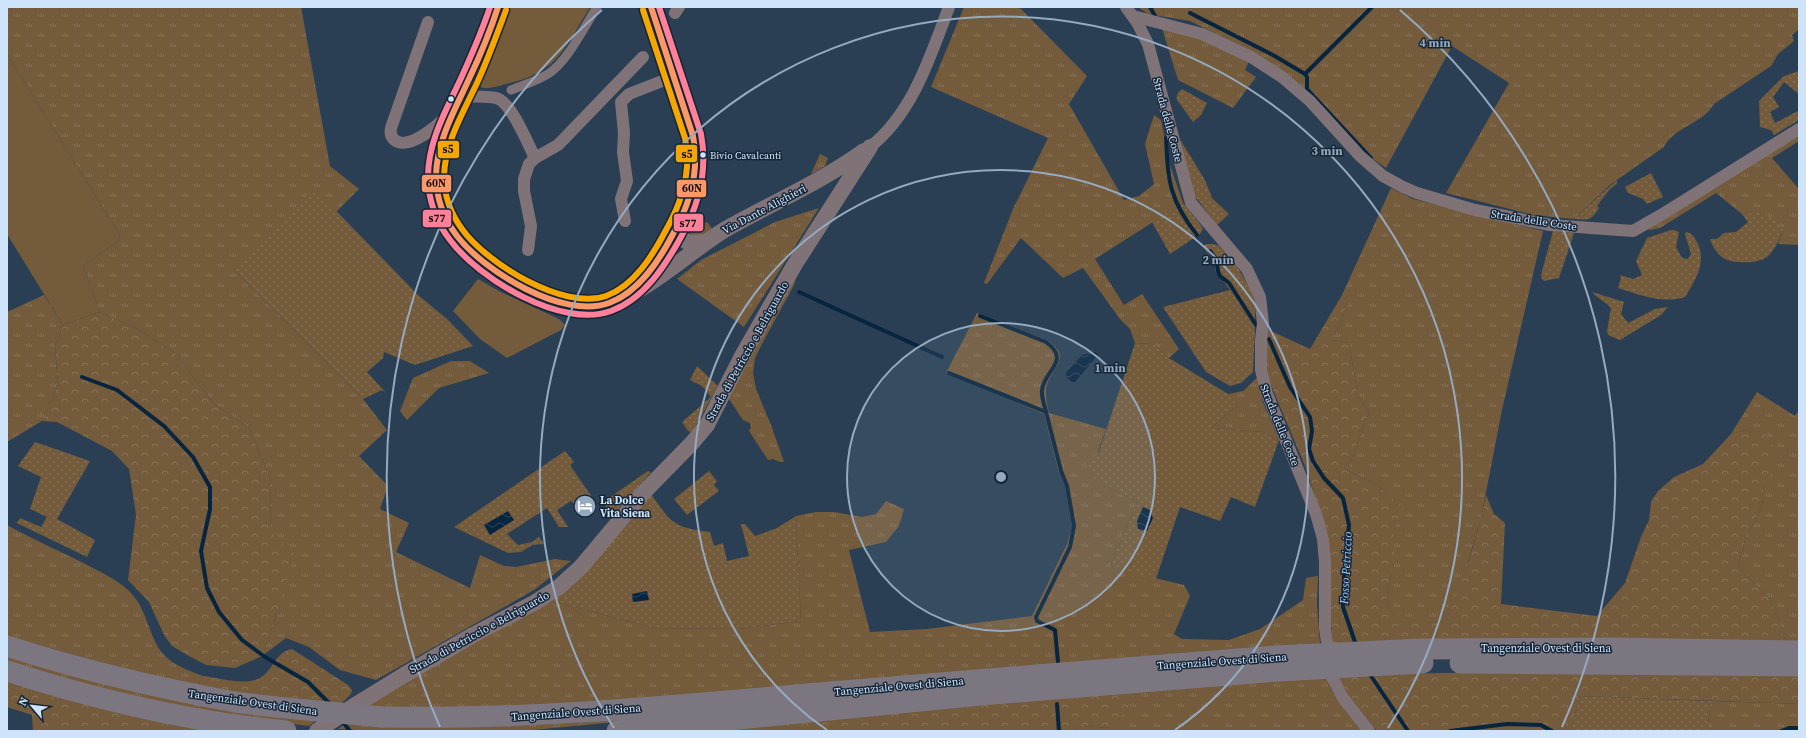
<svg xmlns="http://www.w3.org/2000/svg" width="1806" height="738" font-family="'Source Serif 4',serif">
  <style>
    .grass { fill: url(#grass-tufts) }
    .forest { fill: url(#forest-crowns) }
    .park { fill: #745b3b }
    .garden { fill: url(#garden-dots) }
    .water { fill: url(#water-waves) }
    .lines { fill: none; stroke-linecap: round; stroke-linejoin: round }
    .stream { stroke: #082540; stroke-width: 4 }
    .pedestrian { stroke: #807378; stroke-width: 9 }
    .minor { stroke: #807378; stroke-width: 12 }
    .tertiary { stroke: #807378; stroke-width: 16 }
    .trunk { stroke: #7c7680; stroke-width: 21 }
    .trunk-bridge { stroke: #7c7680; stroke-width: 21 }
    .bus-1-casing { stroke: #152536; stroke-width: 9 }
    .bus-2-casing { stroke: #152536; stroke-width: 9 }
    .bus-3-casing { stroke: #152536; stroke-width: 9 }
    .bus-1 { stroke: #fc9868; stroke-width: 6 }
    .bus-2 { stroke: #ff8098; stroke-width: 6 }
    .bus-3 { stroke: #f7a600; stroke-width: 6 }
    .ring { fill: none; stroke: #95aac1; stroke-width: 2 }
    .bus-dot { fill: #cee4fb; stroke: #152536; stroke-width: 1.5 }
    .labels { text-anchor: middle; stroke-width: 3; stroke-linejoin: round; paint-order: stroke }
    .bus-label { font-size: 10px; fill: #cee4fb; stroke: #152536; text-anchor: start }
    .street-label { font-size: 11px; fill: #cee4fb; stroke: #152536 }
    .poi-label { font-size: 11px; font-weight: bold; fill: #cee4fb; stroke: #152536; text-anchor: start }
    .water-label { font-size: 12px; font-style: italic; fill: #9dc8f7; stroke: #152536 }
    .centre { fill: #95aac1; stroke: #152536; stroke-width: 2 }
    .ring-label { font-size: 12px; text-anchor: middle; font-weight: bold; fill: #95aac1; stroke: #152536; stroke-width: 3; stroke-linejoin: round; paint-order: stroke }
    .line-badge { stroke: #152536; stroke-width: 1.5 }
    .pale-badge-label { font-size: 11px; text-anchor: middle; font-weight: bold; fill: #111 }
  </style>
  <defs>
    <pattern id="grass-tufts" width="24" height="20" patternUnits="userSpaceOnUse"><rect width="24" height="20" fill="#745b3b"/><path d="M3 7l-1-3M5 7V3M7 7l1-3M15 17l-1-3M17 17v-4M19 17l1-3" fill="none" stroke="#877258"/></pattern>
    <pattern id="forest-crowns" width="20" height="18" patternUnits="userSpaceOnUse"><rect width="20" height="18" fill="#745b3b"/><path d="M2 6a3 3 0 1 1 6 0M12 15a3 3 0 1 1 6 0" fill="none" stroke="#877258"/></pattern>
    <pattern id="garden-dots" width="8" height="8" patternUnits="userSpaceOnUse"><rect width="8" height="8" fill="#745b3b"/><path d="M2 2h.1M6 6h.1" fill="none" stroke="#877258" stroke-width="1.8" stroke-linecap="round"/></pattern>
    <pattern id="water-waves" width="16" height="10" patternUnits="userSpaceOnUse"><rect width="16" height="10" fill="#082540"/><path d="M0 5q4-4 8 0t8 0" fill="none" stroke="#2b445c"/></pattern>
  </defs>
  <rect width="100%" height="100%" fill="#2a3f54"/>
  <!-- grass -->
  <g class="grass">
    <path d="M7,7H301L330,166L359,189L337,211L234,270L363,399L387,430L359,456L388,486L380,509L409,523L396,552L470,588L480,555L504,566L516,567L555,559L571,561L534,590L376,680L340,670L309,647L286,638L262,656L280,606L271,533L270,477L249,428L213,403L175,353L134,327L100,312L83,266L118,241L120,235L7,54Z"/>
    <path d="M964,7H1017L1021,9L1087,76L1069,104L1124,200L1139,196L1154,184L1145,144L1154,115L1161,120L1170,165L1183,203L1095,259L1124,305L1142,294L1179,349L1169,358L1153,344L1135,343L1130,329L1120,319L1083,268L1063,278L1021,238L987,284L984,283L1013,209L1048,138L931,87Z"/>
    <path d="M1138,7H1799V29L1792,35L1794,41L1778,54L1771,66L1714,104C1703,124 1675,126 1664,147L1611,184L1574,219L1534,215L1446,193L1509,83L1452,46L1386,168L1363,152L1256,54L1190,21L1148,14Z"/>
    <path d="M1162,28L1201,39L1249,61L1245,70L1256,77L1233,108L1178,80Z"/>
    <path d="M1799,133V141L1772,158L1799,189V245L1778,244L1783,230L1753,211L1742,214L1716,193L1660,228L1651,230L1643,228Z"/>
    <path d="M820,154L828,158L825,166L811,174Z"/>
    <path d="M1391,188L1413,199L1543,231L1502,410L1481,518L1462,582L1446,621L1398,626L1387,601L1394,563V529L1403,510L1379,486L1347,470L1369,413L1358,395L1349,343L1332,340L1348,303L1342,295Z"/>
    <path d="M694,208V222L697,227L707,222L713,230L700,238H694C684,230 690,219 694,208Z"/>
    <path d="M819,208L744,327L677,279L701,260L775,222Z"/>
    <path d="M797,275L794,285L763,342L755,358L753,373L756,389L771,425L784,462H780L773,459L768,460L749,431L751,427L750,423L743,420L729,399L739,377Z"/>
    <path d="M44,295L63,325L55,346L58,385L42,421L7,442V312Z"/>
    <path d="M1255,306V329L1240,308Z"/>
    <path d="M977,313L1047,340C1071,357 1056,363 1048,382C1044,389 1047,405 1049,413L1106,429L1098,452L1095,480L1137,502L1110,567L1184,585L1190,596L1174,634L1182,639L1229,640L1260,629L1303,600L1306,578L1318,576L1317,604L1320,644L571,706L364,708L427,667L552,601L655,628L739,629L801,621L796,516L816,512H834L862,517L876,514L886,501L904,509L899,526L886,542L849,550L870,632L927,629L1032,616L1067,544L1072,527L1065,486L1058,470L1044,414L946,373Z"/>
    <path d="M451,361H470L489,373L439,388L407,420L400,411L413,378Z"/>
    <path d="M1259,376L1262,400L1279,440L1263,432L1211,428L1238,405L1228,394L1243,391Z"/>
    <path d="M1757,392L1795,416L1799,410V642H1786L1771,601L1738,566L1746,536L1762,507L1764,485L1753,428L1731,434Z"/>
    <path d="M7,525C34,540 62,552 89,566C103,573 117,580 128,590C145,606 147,627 158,647C167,663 187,670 203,676L196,688L170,683L7,636Z"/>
    <path d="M7,652L318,719L309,726L231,716L113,693L7,662Z"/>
    <path d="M1327,676C1329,694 1351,716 1362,731H1072L1081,726L1110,728L1133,690Z"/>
    <path d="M1711,701L1799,704V731H1707Z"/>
    <path d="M669,717L522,731H381L338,729L347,723Z"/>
  </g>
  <!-- forest -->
  <g class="forest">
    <path d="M1342,295L1348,303L1332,340L1349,343L1358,395L1369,413L1347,470L1379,486L1404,510L1394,529V563L1387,601L1398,625L1446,621C1463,580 1477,539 1486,495L1494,514L1505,523L1501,604L1597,616L1625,583L1641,537L1649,520L1651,502L1658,491L1674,477L1703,464L1731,434L1753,428L1773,441L1770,478L1764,485L1762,507L1746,536L1738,566L1771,601L1786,642L1333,644L1330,613L1329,538L1305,466L1268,378L1266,367L1267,329L1310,349Z"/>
    <path d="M100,312L134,327L175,353L213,403L249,428L270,477L271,533L294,553L280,606L262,656L235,668L206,665L189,656L172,646L164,635L149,602L128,580L136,515L129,469L112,451L57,422L42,421L58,385L55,346L63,325Z"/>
    <path d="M292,649L348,685L352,690L351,694L340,705L196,688L203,676C220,678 244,686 260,678C273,671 275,652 292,649Z"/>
    <path d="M1614,670L1799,674V704L1580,696L1571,731H1377L1348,695L1337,675Z"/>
    <path d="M7,678L231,731H33L32,715L7,707Z"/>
    <path d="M1133,690L1128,709L1110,728L1081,726L1072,731H686Z"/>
  </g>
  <!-- park -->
  <g class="park">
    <path d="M510,7H590C566,46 558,72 510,83C501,85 492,89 483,88L479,85V82Z"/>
    <path d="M7,54L120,235L118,241L83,266L100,312L63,325L7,234Z"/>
    <path d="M478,279L499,291L559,319L565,325L561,330L507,358L480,339L453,311Z"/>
  </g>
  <!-- garden -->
  <g class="garden">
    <path d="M1799,71V94L1784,82L1773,97L1779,107L1770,112L1775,123L1798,111L1799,120L1774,135L1771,130L1760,127L1759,101L1784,76Z"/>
    <path d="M1182,89L1207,103L1201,115L1193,122L1177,100C1176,95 1178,92 1182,89Z"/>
    <path d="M1181,141L1205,180L1212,198L1229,214L1217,225L1194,195L1180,144Z"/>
    <path d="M1651,173L1663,197L1647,204L1643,199L1628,193L1625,187Z"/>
    <path d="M1617,180V184L1610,189L1597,206L1599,208C1591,221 1589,220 1574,219Z"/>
    <path d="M314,188L418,295L447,319L473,346L415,365L384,352L383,358L367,372L387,394L382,390L363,399L234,270Z"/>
    <path d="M1183,203L1200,224L1203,229L1200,234L1170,254L1152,222Z"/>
    <path d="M1753,211C1767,214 1775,219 1783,230C1779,240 1775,250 1767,257C1757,264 1738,263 1727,260C1719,257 1712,246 1710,239H1717L1724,233L1736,232L1748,222L1742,214Z"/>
    <path d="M1671,230H1674L1679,232L1676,247L1682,258L1688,259L1691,254L1685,234L1686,232C1692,233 1694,237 1697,242C1707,262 1696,279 1685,297C1661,304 1641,295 1618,288L1621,278L1620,275L1633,279L1642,275L1636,261L1647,238Z"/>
    <path d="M1553,231L1574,233L1559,278L1544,281L1542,279L1541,275Z"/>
    <path d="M1207,244H1214L1219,246L1236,265L1253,293L1255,306L1240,308L1255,329L1253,372L1241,383L1230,386L1206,372L1163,307L1230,290L1215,270V261L1202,246Z"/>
    <path d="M1592,292L1624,302L1621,314L1628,323L1655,309L1668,307L1661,315L1620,340L1608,335L1607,331L1611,308C1605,301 1598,299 1592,292Z"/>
    <path d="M1135,343L1153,344L1169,358L1228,394L1238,405L1211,428L1263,432L1279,440L1255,507L1231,497L1220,521L1180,507L1156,579L1110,567L1137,502L1095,480L1086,464L1099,452Z"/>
    <path d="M697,366L718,386L693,431L691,432L688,431L682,422L711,397L702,386L690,380Z"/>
    <path d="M35,442L90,461L57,519L95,540L87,557L17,523L20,518L41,527L47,517L30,509L41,477L18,466Z"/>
    <path d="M565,451L574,462L570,465L596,503L597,509L586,494L573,503L571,501L557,510L568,527H559L547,508L507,534L518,545L532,542L539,537L544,544L532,545L521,552L508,553L454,527Z"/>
    <path d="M648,471L651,472L612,516L603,502Z"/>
    <path d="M709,471L717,481L714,485L719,491L687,515L674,499Z"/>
    <path d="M651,494C672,524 673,527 710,532L714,546L723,543L727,561L749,556L741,524H745L755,536L777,528L796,516L801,621L739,629L655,628L552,601Z"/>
    <path d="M1580,696L1711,701L1707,731H1571Z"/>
  </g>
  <!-- water -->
  <g class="water">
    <path d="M1095,352L1098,355L1075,382H1072L1067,378L1066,373L1082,355Z"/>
    <path d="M1143,507L1150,510L1153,518L1147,531L1138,529L1137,521Z"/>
    <path d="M508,511L514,520L490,535L484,525Z"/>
    <path d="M647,591L649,600L633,602L632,594Z"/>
  </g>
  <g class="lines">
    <!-- stream -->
    <g class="stream">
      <path d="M1150,7L1155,16"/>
      <path d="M1190,13L1273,55L1305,74L1372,7"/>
      <path d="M1305,74L1307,77V89L1371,158"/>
      <path d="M1166,138C1168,180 1169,200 1197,235"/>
      <path d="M1210,251L1216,259L1218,271L1220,276L1229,283L1256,325"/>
      <path d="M799,292L942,357"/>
      <path d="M980,316L1046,342C1072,361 1044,370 1042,390C1041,397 1045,406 1046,412"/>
      <path d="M1269,339L1290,387L1310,417L1312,431L1309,449L1313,461L1324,478L1343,498L1349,525L1344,577L1343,607L1356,645"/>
      <path d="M949,373L1046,412L1061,471L1067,486L1074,526L1070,547L1036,617L1037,621L1055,630L1058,662"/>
      <path d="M82,377L117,390L164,426L193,457L210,487V509L201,551L207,588L219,612L242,640L265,657L308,682L330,704"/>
      <path d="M1369,673L1408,731"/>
      <path d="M1057,704L1059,731"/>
      <path d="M342,721L350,731"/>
      <path d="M1450,731L1507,724L1541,725L1552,731"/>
      <path d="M1781,731L1789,728H1799"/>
    </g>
    <!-- pedestrian -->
    <path class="pedestrian" d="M511,90C523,85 537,81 548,74C568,61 584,27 597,7"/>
    <!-- minor -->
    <g class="minor">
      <path d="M651,7C661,36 671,65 680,94C685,109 691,125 694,141C700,173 691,207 674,234"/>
      <path d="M1126,7L1138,24L1148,44L1191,203L1247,269L1260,297L1263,323L1261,340V370L1267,394L1316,514L1323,539L1325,562V628L1332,677L1343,698L1369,731"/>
      <path d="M675,13L679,7"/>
      <path d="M1133,16L1202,34L1251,57L1282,77L1310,101L1360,156L1383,176L1403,187L1417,193L1475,210L1550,225L1633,231L1661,215L1799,129"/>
      <path d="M428,22L391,128C390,133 391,138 396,141C411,150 440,123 451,113"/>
      <path d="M462,96C473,97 485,96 496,98C511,101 528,144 535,158"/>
      <path d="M870,147C913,113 930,57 949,7"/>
      <path d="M625,221L621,199L627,181L623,152L624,133L621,102L629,94L675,76"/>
      <path d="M528,250L531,226L524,191V179L529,164L535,158L558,145L643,57"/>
    </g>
    <!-- tertiary -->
    <g class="tertiary">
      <path d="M498,7C489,32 480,57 469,81C457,106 440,132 436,161C432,201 450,237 482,261C509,281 555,308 590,307C636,305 687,252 726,229C772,203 821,182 864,151"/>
      <path d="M638,284L674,234L689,243L704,242"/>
      <path d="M317,731L357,704L404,675L473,635L534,603L559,587L581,567L642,494L692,443L707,425L741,358L770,307L795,264L870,147"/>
    </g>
    <!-- trunk -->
    <g class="trunk">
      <path d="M7,646C81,670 158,688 235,702"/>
      <path d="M1422,649L1611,648L1799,651"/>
      <path d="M1460,663L1799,666"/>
      <path d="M7,671C97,700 192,722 286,731"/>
      <path d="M382,717C532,720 682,705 831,692C979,679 1128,668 1276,656"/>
      <path d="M617,731L980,695L1278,671"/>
    </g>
    <!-- trunk-bridge -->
    <g class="trunk-bridge">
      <path d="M1276,656L1422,649"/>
      <path d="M1278,671L1423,663"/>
      <path d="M235,702L275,707L382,717"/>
    </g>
    <!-- bus-1 casing -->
    <g class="bus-1-casing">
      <path id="bus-1" d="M498,7C490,32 480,56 469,79C455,110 437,140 436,175C436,197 444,219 457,236C484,271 563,320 609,303C639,292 659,261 673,234C690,204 700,171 693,136L651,7"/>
    </g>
    <!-- bus-2 casing -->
    <g class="bus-2-casing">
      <path id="bus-2" d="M490,7C482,31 472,54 462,76C447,109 428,140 428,177C428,199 436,222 450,240C479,279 562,329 611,311C644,299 665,266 681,237C699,205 708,171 701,134L659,7"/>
    </g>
    <!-- bus-3 casing -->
    <g class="bus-3-casing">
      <path id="bus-3" d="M506,10C497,34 488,59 477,83C463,113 445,142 444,176C444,195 451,214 462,229C486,263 564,311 606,296C634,286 653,255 666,230C682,202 692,171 685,138L643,10"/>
    </g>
    <!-- bus-1 -->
    <use href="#bus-1" class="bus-1"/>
    <!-- bus-2 -->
    <use href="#bus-2" class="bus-2"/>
    <!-- bus-3 -->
    <use href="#bus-3" class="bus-3"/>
  </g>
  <!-- distance rings -->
  <circle cx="1001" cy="477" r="154" fill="#95aac1" fill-opacity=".12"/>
  <g class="ring">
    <circle cx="1001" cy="477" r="154"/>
    <path d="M827 730A307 307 0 1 1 1175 730"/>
    <path d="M614 728A461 461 0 1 1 1388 728"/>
    <path d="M440 727A614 614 0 0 1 602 10M1400 10A614 614 0 0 1 1562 727"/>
  </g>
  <!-- icons -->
  <defs>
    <g id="hotel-disc" transform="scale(1.15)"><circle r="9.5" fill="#95aac1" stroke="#152536"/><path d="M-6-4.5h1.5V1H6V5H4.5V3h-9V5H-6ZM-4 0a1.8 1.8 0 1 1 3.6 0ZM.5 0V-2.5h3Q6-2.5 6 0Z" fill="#fff"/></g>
  </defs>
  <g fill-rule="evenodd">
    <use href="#hotel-disc" x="585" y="506"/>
  </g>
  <!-- markers -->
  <g class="bus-dot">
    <circle cx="451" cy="99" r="3.5"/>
    <circle cx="703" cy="155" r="3.5"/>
  </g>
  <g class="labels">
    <!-- bus labels -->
    <g class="bus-label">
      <text x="710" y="159">Bivio Cavalcanti</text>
    </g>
    <!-- street labels -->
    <g class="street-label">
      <text transform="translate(1168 120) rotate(75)" y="4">Strada delle Coste</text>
      <text transform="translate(764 209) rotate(-28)" y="4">Via Dante Alighieri</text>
      <text transform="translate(1534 220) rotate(9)" y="4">Strada delle Coste</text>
      <text transform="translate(747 351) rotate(-61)" y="4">Strada di Petriccio e Belriguardo</text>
      <text transform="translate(1280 425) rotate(68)" y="4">Strada delle Coste</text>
      <text transform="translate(479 632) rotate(-29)" y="4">Strada di Petriccio e Belriguardo</text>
      <text x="1546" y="652">Tangenziale Ovest di Siena</text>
      <text transform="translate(1222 661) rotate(-4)" y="4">Tangenziale Ovest di Siena</text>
      <text transform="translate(899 686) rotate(-5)" y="4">Tangenziale Ovest di Siena</text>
      <text transform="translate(253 702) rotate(8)" y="4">Tangenziale Ovest di Siena</text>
      <text transform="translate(576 712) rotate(-4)" y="4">Tangenziale Ovest di Siena</text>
    </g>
    <!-- poi labels -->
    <g class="poi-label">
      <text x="600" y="504">La Dolce<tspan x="600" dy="13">Vita Siena</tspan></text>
    </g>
    <!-- water labels -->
    <g class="water-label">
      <text transform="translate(1346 568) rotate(-87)" y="4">Fosso Petriccio</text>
    </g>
  </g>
  <circle cx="1001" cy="477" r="6" class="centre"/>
  <g class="ring-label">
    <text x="1435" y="47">4 min</text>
    <text x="1327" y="155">3 min</text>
    <text x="1218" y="264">2 min</text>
    <text x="1110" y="372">1 min</text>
  </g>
  <g class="line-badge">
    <rect x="437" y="140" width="23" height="19" rx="4" fill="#f7a600"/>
    <rect x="675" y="144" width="23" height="19" rx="4" fill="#f7a600"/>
    <rect x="421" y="174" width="31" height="19" rx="4" fill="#fc9868"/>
    <rect x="676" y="179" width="31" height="19" rx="4" fill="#fc9868"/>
    <rect x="422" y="209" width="30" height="19" rx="4" fill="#ff8098"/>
    <rect x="673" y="213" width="31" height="19" rx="4" fill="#ff8098"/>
  </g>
  <g class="pale-badge-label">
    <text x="448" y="153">s5</text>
    <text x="687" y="158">s5</text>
    <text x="436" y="187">60N</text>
    <text x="692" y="192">60N</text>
    <text x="437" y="222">s77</text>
    <text x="688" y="227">s77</text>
  </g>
  <!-- border -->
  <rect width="1806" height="738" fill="none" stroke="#cee4fb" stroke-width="16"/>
  <!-- north arrow -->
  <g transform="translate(32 706) rotate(298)" stroke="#152536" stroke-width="3" paint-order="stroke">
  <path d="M0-3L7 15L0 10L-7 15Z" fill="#cee4fb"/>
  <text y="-6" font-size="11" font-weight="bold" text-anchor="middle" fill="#cee4fb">N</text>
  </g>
</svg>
